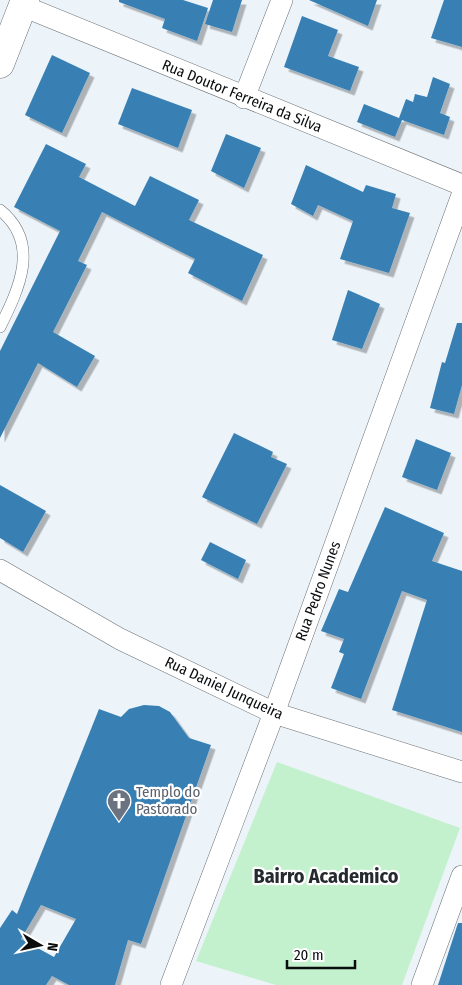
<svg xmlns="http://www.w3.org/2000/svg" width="462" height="985" font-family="'Fira Sans Condensed',sans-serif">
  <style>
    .green { fill: #c4f1cd }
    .building { fill: #3880b4; fill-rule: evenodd; filter: url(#shadow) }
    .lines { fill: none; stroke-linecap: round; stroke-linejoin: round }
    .service-casing { stroke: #6c7277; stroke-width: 12 }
    .minor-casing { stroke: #6c7277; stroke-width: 22 }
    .tertiary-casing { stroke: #6c7277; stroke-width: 29 }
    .service { stroke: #fff; stroke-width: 11 }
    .minor { stroke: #fff; stroke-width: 21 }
    .tertiary { stroke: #fff; stroke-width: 28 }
    .labels { text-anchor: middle; stroke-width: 4.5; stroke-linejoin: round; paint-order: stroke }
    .street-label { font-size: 15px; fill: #0a0c0e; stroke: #fff }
    .worship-label { font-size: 15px; fill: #5b616d; stroke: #fff; text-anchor: start }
    .district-label { font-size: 20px; font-weight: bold; fill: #242a2e; stroke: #fff }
  </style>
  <defs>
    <filter id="shadow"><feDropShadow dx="4.5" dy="4.5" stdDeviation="0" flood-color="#0004"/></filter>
  </defs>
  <rect width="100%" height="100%" fill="#ecf3f9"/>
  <!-- green -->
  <path class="green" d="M277,762L460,828L402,985H276L196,961Z"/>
  <!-- building -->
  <g class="building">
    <path d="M119,0H183L208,8L197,41L162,28L165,19L119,2Z"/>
    <path d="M213,0H242L232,32L205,24Z"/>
    <path d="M309,0H377L368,26Z"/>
    <path d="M444,0H462V47L431,38Z"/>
    <path d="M302,16L338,30L328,56L359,67L350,91L284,67Z"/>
    <path d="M52,55L90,73L62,133L25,115Z"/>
    <path d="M433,77L450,84L440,113L450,117L444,135L402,120L395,137L357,122L364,104L399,118L406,99L413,102L415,94L427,97Z"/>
    <path d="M132,88L192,110L178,148L118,124Z"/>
    <path d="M226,134L261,148L244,188L211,171Z"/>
    <path d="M46,144L86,164L79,177L135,206L150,176L199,200L189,220L263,255L242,301L188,273L195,259L102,212L78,261L87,265L53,332L95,356L77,387L38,363L0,438V351L60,231L14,207Z"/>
    <path d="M306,165L363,192L366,185L396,194L392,208L410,213L389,273L340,259L353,221L318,205L313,216L291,204Z"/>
    <path d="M348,290L380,304L362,349L332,340Z"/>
    <path d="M457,323H462V385L454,414L430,408L442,362L445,363Z"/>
    <path d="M234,433L273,452L271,457L287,464L257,524L202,497Z"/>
    <path d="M416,439L451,453L437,490L402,477Z"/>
    <path d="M0,485L46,511L23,552L0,538Z"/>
    <path d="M385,507L444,533L432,561L462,571V732L392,710L427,600L402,591L361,699L331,688L344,654L339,652L344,639L321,631L339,589L348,592Z"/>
    <path d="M210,542L246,560L238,579L201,560Z"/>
    <path d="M144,705L159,706L170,712L189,738L211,745L141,944L128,940L115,985H69L52,976L46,985H0V928L12,910L17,914L99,709L121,717L129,709ZM41,905L76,919L54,957L21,939Z"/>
    <path d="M458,923H462V985H438Z"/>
  </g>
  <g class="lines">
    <!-- service casing -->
    <g class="service-casing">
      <path id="service" d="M0,210C41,243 19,289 0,327"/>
    </g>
    <!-- minor casing -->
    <g class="minor-casing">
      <g id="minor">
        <path d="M23,6L462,185"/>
        <path d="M244,98L282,0"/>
        <path d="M0,570L120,639L274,713L462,772"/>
        <path d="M171,985L274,713L462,195"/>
        <path d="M422,985L462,876"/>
      </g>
    </g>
    <!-- tertiary casing -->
    <g class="tertiary-casing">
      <path id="tertiary" d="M0,64L25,0"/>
    </g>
    <!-- service -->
    <use href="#service" class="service"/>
    <!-- minor -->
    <use href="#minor" class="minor"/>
    <!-- tertiary -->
    <use href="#tertiary" class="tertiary"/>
  </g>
  <!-- icons -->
  <defs>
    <g id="church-pin" transform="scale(1.25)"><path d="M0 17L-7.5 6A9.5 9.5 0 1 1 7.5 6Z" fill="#6b7280" stroke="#fff"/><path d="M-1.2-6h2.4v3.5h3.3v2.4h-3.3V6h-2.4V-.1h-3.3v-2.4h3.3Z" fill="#fff"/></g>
  </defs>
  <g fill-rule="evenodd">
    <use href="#church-pin" x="119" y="801"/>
  </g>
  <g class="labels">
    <!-- street labels -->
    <g class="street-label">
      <text transform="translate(242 96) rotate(22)" y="5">Rua Doutor Ferreira da Silva</text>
      <text transform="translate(318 591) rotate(-70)" y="5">Rua Pedro Nunes</text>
      <text transform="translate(224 688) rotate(25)" y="5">Rua Daniel Junqueira</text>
    </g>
    <!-- worship labels -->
    <g class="worship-label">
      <text x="136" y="797">Templo do<tspan x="136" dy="17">Pastorado</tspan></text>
    </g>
    <!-- district labels -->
    <g class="district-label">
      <text x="326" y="883">Bairro Academico</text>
    </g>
  </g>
  <!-- north arrow -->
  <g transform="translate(40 945) rotate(99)" stroke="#ffffff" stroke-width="4" paint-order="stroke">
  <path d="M0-4L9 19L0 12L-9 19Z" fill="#0a0c0e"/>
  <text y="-8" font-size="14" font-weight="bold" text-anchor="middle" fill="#0a0c0e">N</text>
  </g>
  <!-- scale -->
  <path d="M287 960v8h68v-8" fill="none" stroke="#0a0c0e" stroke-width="2.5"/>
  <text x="294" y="960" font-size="15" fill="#0a0c0e" stroke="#ffffff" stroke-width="4" paint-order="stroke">20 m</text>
</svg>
